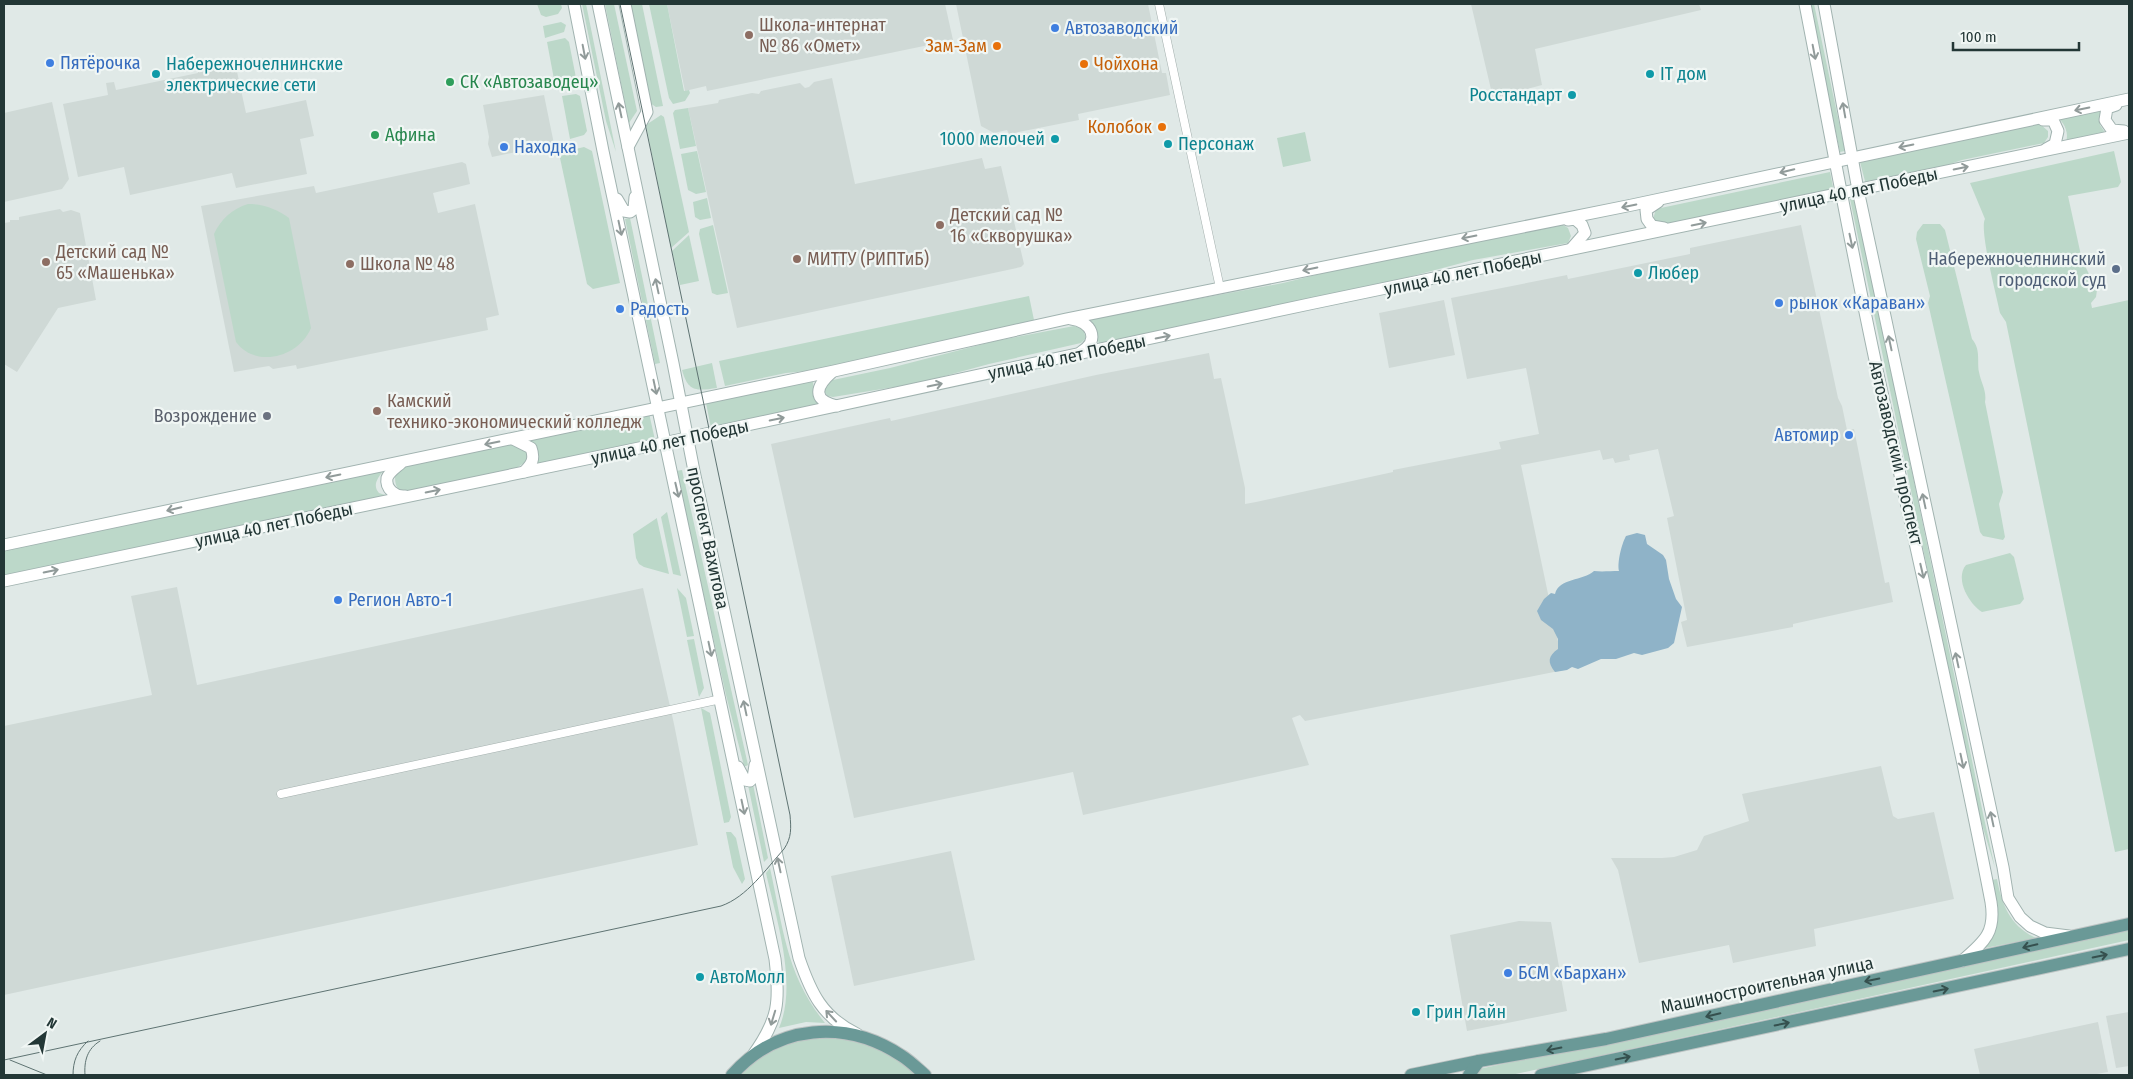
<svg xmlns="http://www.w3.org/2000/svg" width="2133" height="1079" font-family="'Fira Sans Condensed',sans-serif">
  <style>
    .built { fill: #cfd9d6 }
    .green { fill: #bcd8c9 }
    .water { fill: #8fb3c8 }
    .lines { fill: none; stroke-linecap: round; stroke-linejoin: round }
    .street-casing { stroke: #a4b0ae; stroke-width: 9 }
    .secondary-casing { stroke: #a1b3b0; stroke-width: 13 }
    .primary-casing { stroke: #bdc3c3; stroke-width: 14 }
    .street { stroke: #fff; stroke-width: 8 }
    .secondary { stroke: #fff; stroke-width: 11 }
    .primary { stroke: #6a9997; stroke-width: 12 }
    .tram { stroke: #5e7372; stroke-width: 1 }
    .oneway { stroke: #919b9a }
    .oneway2 { stroke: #35504e }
    .shop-dot { fill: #3f7fe0; stroke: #f0f6f4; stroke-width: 2 }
    .education-dot { fill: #8d6e63; stroke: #f0f6f4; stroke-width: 2 }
    .food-dot { fill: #e8710a; stroke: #f0f6f4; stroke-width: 2 }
    .culture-dot { fill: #0f9aa8; stroke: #f0f6f4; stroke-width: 2 }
    .leisure-dot { fill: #2e9e5b; stroke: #f0f6f4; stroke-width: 2 }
    .service-dot { fill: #5c6f8a; stroke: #f0f6f4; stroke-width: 2 }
    .worship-dot { fill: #6b7280; stroke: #f0f6f4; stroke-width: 2 }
    .labels { text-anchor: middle; stroke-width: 4.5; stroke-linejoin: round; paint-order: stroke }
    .education-label { font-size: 18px; fill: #785e54; stroke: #f0f6f4; text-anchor: start }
    .shop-label { font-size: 18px; fill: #366cbe; stroke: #f0f6f4; text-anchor: start }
    .food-label { font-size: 18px; fill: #c56008; stroke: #f0f6f4; text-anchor: end }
    .culture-label { font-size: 18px; fill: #0d838f; stroke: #f0f6f4; text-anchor: start }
    .leisure-label { font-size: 18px; fill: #27864d; stroke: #f0f6f4; text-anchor: start }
    .street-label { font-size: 18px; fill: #233736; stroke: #f0f6f4 }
    .service-label { font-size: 18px; fill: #4e5e75; stroke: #f0f6f4; text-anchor: end }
    .worship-label { font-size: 18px; fill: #5b616d; stroke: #f0f6f4; text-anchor: end }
  </style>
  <rect width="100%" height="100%" fill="#e0e9e7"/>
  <!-- built -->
  <g class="built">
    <path d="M667,4H945L953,40L707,91L706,86L685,91Z"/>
    <path d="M956,4H1148L1162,73H1166L1170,95L1078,114L1079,120L1009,134L1007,130L994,133L981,126Z"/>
    <path d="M1471,4H1699L1701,10L1535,49L1542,85L1493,98Z"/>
    <path d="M237,58L239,66L236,67L246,113L306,100L314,136L300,139L307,174L236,188L232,173L130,195L124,167L78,177L63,104L108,95L106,83L114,82L116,90L198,73V67Z"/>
    <path d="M832,78L855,184L982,158L985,169L1001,166L1024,264L1021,267L737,328L688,108L718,103L719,100L752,93L759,94L761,91L800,83L805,88L809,87L814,82Z"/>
    <path d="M544,95L554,144L492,157L488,144L489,137L483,105Z"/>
    <path d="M52,102L69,179L62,189L4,202V113Z"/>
    <path d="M462,162L466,164L470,184L433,193L438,213L475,204L499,315L486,318L488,330L297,369L296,365L273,369L269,366L234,372L201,206L314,186L316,193Z"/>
    <path d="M60,209L63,212L71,210L80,213L96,300L58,308L17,372L4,364V223L10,222V220H19V217Z"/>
    <path d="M1801,225L1838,398L1842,406L1847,430L1854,429L1885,583L1889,582L1893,602L1793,624V627L1687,647L1681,622L1687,620L1667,518L1674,516L1658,449L1629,455L1630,460L1615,463L1613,458L1603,460L1600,450L1521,465L1564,670L1305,721L1300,715L1292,718L1309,765L1083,815L1073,772L854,818L771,444L885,419L890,418L891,421L1096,375L1209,353L1214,379L1221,378L1245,488V504L1256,502L1393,472V470L1501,449L1499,442L1539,434L1526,368L1467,379L1451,298L1567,275L1568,279L1690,254V248Z"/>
    <path d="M1444,300L1455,355L1389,368L1379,313Z"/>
    <path d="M177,587L197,685L643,588L674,724L698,845L4,995V726L152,695L131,596Z"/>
    <path d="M1881,766L1893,816L1898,819L1934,812L1954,899L1814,929L1816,946L1733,963L1729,945L1639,963L1618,870L1611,858H1662L1674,857L1697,850L1704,836L1749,821L1742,794Z"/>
    <path d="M951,851L975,960L854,986L831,876Z"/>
    <path d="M1519,921L1551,922L1567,1011L1467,1031L1450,935Z"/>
    <path d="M2129,1012V1066L2116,1068L2106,1016Z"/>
    <path d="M2098,1022L2108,1072L2091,1075H1980L1974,1049Z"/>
  </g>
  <!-- green -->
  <g class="green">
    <path d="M537,4H561L562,8L558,14L546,17L541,15Z"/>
    <path d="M582,4H586L616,152L606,121Z"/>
    <path d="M605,4H614L637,111L629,123Z"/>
    <path d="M628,4H642L663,106L656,107L650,103Z"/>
    <path d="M649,4H667L684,91L689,90L690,93L685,101L673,104L669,98Z"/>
    <path d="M1809,4H1814L1845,151L1840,152Z"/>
    <path d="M561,22L566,25L564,32L545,38L543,26Z"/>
    <path d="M565,38L569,42L577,83L573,87L556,90L547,42Z"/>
    <path d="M576,94L580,96L587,131L584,135L570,139L562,96Z"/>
    <path d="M688,108L696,146L680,149L673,113L675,110Z"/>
    <path d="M2101,109L2100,125L2106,134L2066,142C2069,134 2065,124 2059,119Z"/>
    <path d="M661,115L664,117L689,232L671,248L646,125Z"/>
    <path d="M2040,124L2048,131V137L2044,143L1962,160L1932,170L1866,185L1860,162Z"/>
    <path d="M1305,132L1311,161L1283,167L1277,138Z"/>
    <path d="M584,147L592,151L620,283L593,289L587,284L560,158L563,152Z"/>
    <path d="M697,151L706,192L696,194L688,190L681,154Z"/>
    <path d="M2114,151L2121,182L2118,187L2068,196L2082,260L2097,290L2096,297L2091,303L2092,308L2129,300V849L2115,852L2006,322L2000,313C1997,298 1979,229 1985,219L1970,183Z"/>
    <path d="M1830,172L1834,192L1667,226L1657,225L1653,219L1656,209Z"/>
    <path d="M707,198L711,218L700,220L695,217L693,202Z"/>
    <path d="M1855,198L1984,818L1995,868L1978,811L1850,199Z"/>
    <path d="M248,204C263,204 277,209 289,218L311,328C299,357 256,369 236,342L214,234C221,219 232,209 248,204Z"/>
    <path d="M630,218L660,363L655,364L625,219Z"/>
    <path d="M1923,224H1940L1945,230L1972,339C1981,349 1977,362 1979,372C1981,383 1987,391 1985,402L2003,492L1999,504L2005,537L2003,540L1983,536L1980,532L1928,303L1930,296L1916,239L1917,232Z"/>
    <path d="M713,225L728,293L717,295L712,293L699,234L700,229Z"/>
    <path d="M1563,225L1568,228L1571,236L1568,243L1473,260L1371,287L1099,345L1095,326L1090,319L1283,283L1369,262Z"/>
    <path d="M689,235L699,281L680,285L672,251Z"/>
    <path d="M1029,296L1034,320L1033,323L828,369L786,373L725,386L719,361Z"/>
    <path d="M1074,326L1083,329L1086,338L1081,343L989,364L919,383L833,397L828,396L823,390L828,381L890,368L995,341Z"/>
    <path d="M712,363L717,388C696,391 688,392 682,370Z"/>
    <path d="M813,380L814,398L819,405L711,428L706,403Z"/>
    <path d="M649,413L655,440L536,464L537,449L530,440Z"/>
    <path d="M512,443L528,453L527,461L515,469L402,492C396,488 395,484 395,476L403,467Z"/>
    <path d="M682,470L748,765L746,766H744L726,695L676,471Z"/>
    <path d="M383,471C378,478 372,485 379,493L388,496L4,575V550Z"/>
    <path d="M667,512L681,576L673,574L661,517Z"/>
    <path d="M657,518V519L669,574L644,567L639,564L636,558L633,534Z"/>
    <path d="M2010,553L2014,557L2024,599L2020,604L1982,612C1970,605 1954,579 1966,565Z"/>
    <path d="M677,588L686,598L694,636L687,637Z"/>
    <path d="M694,639L704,688L699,697L687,640Z"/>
    <path d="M701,708L710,713L731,817L729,822L724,823Z"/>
    <path d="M753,784L768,858L764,862L748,785Z"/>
    <path d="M726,832H731L736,838L745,879L742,884L733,867Z"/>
    <path d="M770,868C783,927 786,975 825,1023L806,1022L779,1028C798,984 776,918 766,873Z"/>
    <path d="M1997,879C2002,905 2010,926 2036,938L1980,949C1998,917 2000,917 1992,880Z"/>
    <path d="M2129,930V940L1511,1075H1475L1479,1069Z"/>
    <path d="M826,1038C864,1040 888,1051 917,1075H739C760,1050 794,1039 826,1038Z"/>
  </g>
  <!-- water -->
  <path class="water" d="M1637,533L1645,535L1647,544L1663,555L1666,560L1669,579L1676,599L1682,607L1674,643L1668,648L1642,655L1634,653L1616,659H1601L1578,669L1572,667L1567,670L1555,672C1547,662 1548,656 1558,649V639L1553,629L1541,620L1537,611L1544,599L1551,593L1555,594C1559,578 1583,581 1594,571C1602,572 1610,571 1619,571C1617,562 1622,543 1626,536Z"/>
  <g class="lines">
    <!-- street casing -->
    <g class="street-casing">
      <g id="street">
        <path d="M1159,4L1220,288"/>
        <path d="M281,794L721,699"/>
      </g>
    </g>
    <!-- secondary casing -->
    <g class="secondary-casing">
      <g id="secondary">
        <path d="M574,4L603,151L775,959C780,1001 779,1019 753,1055"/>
        <path d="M598,4L673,363L694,471L799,958C811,993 822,1017 857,1034"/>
        <path d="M625,4L647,112L628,147"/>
        <path d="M1805,4C1830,132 1853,260 1881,388C1918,559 1958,730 1991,902C1996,933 1984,942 1962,961"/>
        <path d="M1824,4L1858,190L2003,867L2008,898L2020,917L2030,926L2045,933L2069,936"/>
        <path d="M2116,105L2107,108L2105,120L2112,130L2124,131"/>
        <path d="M2043,120H2053L2058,131L2055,144L2046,149"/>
        <path d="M617,199L624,211L630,212L634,209L635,197"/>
        <path d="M1658,202L1646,210L1647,219L1652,226L1664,228"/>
        <path d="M1568,220L1575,219L1582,225L1585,233L1571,249"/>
        <path d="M1071,319C1091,321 1101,340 1081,352"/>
        <path d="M832,372C816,386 811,400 837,406"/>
        <path d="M513,439L531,448C535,459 532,464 524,472"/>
        <path d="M401,463C397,467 389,472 387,478C385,489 396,497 405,496"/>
        <path d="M4,545L834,371L1066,319L1632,205L2129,99"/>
        <path d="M4,581L687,438L1314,303L2129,133"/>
        <path d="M738,767L745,780L750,781L753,778L755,765"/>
      </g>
    </g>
    <!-- primary casing -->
    <g class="primary-casing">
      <g id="primary">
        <path d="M732,1075C777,1024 846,1019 902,1056C910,1061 918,1069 925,1075"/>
        <path d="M1411,1075L1479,1061L1606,1039L2129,924"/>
        <path d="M1469,1075L1479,1061"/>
        <path d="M1541,1075L2129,949"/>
      </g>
    </g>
    <!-- street -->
    <use href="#street" class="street"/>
    <!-- secondary -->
    <use href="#secondary" class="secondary"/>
    <!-- primary -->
    <use href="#primary" class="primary"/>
    <!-- tram -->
    <g class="tram">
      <path d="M4,1060L721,906C747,897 766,869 784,849C792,837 791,828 790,815L620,4"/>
      <path d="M10,1060L47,1075"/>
      <path d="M73,1075C73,1061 77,1051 88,1041"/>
      <path d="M85,1075C84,1061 87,1049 100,1041"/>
    </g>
  </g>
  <!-- one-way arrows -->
  <defs><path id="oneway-shaft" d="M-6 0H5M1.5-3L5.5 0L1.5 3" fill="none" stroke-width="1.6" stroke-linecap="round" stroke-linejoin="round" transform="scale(1.25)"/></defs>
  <g class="oneway">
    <use href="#oneway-shaft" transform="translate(584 52) rotate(79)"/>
    <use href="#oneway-shaft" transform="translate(1814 52) rotate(79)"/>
    <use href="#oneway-shaft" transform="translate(2082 109) rotate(168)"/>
    <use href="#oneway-shaft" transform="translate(620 110) rotate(-102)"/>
    <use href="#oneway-shaft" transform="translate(1844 110) rotate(-100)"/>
    <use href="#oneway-shaft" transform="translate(1906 146) rotate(168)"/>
    <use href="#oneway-shaft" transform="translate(1961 168) rotate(-12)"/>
    <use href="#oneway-shaft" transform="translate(1787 171) rotate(167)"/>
    <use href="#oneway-shaft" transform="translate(1629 206) rotate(168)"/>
    <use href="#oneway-shaft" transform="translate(1699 224) rotate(-11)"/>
    <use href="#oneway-shaft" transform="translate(620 228) rotate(78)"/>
    <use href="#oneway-shaft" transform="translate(1469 237) rotate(169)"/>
    <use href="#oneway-shaft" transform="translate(1851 241) rotate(78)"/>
    <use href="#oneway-shaft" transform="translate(1310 269) rotate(168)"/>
    <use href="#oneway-shaft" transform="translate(657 286) rotate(-102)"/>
    <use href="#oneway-shaft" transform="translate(1163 337) rotate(-12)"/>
    <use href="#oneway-shaft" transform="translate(1890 343) rotate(-102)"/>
    <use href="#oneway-shaft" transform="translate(935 385) rotate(-12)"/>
    <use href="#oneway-shaft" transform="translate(655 387) rotate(78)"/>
    <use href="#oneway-shaft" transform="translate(777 419) rotate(-12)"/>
    <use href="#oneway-shaft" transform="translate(492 443) rotate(169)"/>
    <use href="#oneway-shaft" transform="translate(333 476) rotate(168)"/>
    <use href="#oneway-shaft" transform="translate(677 490) rotate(77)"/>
    <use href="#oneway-shaft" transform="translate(433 491) rotate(-12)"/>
    <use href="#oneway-shaft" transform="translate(1924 501) rotate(-102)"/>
    <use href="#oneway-shaft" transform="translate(174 509) rotate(167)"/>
    <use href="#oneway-shaft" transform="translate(51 571) rotate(-12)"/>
    <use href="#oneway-shaft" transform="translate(1922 571) rotate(77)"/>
    <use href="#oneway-shaft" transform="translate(710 649) rotate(78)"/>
    <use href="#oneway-shaft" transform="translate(1957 660) rotate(-102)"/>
    <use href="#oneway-shaft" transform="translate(745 708) rotate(-102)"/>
    <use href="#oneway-shaft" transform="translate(1962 761) rotate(78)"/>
    <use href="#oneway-shaft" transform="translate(743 807) rotate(78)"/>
    <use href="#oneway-shaft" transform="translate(1992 819) rotate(-102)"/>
    <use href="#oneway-shaft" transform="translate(779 865) rotate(-102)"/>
    <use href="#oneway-shaft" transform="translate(831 1016) rotate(-133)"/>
    <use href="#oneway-shaft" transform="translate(773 1018) rotate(107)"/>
  </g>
  <g class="oneway2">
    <use href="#oneway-shaft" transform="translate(2030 946) rotate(167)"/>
    <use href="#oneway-shaft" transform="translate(2100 956) rotate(-12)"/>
    <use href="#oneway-shaft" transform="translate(1872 980) rotate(168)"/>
    <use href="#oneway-shaft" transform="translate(1941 990) rotate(-12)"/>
    <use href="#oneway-shaft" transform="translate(1713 1015) rotate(167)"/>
    <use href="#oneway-shaft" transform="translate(1782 1024) rotate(-12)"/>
    <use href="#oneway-shaft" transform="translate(1554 1049) rotate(169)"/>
    <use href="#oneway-shaft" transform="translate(1623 1058) rotate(-12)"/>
  </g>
  <!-- markers -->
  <g class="shop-dot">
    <circle cx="1055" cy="28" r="5"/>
    <circle cx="50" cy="63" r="5"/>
    <circle cx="504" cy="147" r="5"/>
    <circle cx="1779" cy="303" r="5"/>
    <circle cx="620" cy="309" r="5"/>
    <circle cx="1849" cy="435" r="5"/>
    <circle cx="338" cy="600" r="5"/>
    <circle cx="1508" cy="973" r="5"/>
  </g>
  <g class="education-dot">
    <circle cx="749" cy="35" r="5"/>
    <circle cx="940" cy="225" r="5"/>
    <circle cx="797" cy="259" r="5"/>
    <circle cx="46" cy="262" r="5"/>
    <circle cx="350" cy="264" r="5"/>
    <circle cx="377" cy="411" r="5"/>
  </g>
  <g class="food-dot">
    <circle cx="997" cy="46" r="5"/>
    <circle cx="1084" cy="64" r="5"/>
    <circle cx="1162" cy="127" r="5"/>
  </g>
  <g class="culture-dot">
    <circle cx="156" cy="74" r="5"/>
    <circle cx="1650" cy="74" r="5"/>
    <circle cx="1572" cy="95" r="5"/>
    <circle cx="1055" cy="139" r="5"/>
    <circle cx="1168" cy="144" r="5"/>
    <circle cx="1638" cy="273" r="5"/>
    <circle cx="700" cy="977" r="5"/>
    <circle cx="1416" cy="1012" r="5"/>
  </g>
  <g class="leisure-dot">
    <circle cx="450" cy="82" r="5"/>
    <circle cx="375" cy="135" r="5"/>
  </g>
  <circle class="service-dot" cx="2116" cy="269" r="5"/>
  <circle class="worship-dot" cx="267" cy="416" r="5"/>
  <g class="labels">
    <!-- education labels -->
    <g class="education-label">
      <text x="759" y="31">Школа-интернат<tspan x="759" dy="21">№ 86 «Омет»</tspan></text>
      <text x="950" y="221">Детский сад №<tspan x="950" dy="21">16 «Скворушка»</tspan></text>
      <text x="56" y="258">Детский сад №<tspan x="56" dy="21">65 «Машенька»</tspan></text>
      <text x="807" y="265">МИТТУ (РИПТиБ)</text>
      <text x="360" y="270">Школа № 48</text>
      <text x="387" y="407">Камский<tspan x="387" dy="21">технико-экономический колледж</tspan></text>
    </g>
    <!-- shop labels -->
    <g class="shop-label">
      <text x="1065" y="34">Автозаводский</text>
      <text x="60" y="69">Пятёрочка</text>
      <text x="514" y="153">Находка</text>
      <text x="1789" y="309">рынок «Караван»</text>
      <text x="630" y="315">Радость</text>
      <text x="1839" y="441" text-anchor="end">Автомир</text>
      <text x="348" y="606">Регион Авто-1</text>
      <text x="1518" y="979">БСМ «Бархан»</text>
    </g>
    <!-- food labels -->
    <g class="food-label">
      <text x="987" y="52">Зам-Зам</text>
      <text x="1094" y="70" text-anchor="start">Чойхона</text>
      <text x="1152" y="133">Колобок</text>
    </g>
    <!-- culture labels -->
    <g class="culture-label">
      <text x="166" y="70">Набережночелнинские<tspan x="166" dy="21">электрические сети</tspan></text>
      <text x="1660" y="80">IT дом</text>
      <text x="1562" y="101" text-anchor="end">Росстандарт</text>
      <text x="1045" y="145" text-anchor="end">1000 мелочей</text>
      <text x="1178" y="150">Персонаж</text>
      <text x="1648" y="279">Любер</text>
      <text x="710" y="983">АвтоМолл</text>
      <text x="1426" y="1018">Грин Лайн</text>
    </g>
    <!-- leisure labels -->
    <g class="leisure-label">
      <text x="460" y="88">СК «Автозаводец»</text>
      <text x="385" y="141">Афина</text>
    </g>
    <!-- street labels -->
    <g class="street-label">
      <text transform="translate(1859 190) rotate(-12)" y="6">улица 40 лет Победы</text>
      <text transform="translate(1463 273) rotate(-12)" y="6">улица 40 лет Победы</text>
      <text transform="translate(1067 357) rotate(-12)" y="6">улица 40 лет Победы</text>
      <text transform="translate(670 442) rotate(-12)" y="6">улица 40 лет Победы</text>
      <text transform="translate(1896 453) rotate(77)" y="6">Автозаводский проспект</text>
      <text transform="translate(274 525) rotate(-12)" y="6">улица 40 лет Победы</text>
      <text transform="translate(708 538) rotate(78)" y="6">проспект Вахитова</text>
      <text transform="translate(1767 985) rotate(-12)" y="6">Машиностроительная улица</text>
    </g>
    <!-- service labels -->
    <g class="service-label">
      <text x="2106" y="265">Набережночелнинский<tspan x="2106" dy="21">городской суд</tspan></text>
    </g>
    <!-- worship labels -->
    <g class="worship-label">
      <text x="257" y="422">Возрождение</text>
    </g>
  </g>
  <!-- border -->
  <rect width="2133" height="1079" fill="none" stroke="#233736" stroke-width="10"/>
  <!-- north arrow -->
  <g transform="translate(45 1034) rotate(32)" stroke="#f0f6f4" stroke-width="4" paint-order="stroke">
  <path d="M0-4L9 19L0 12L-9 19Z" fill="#233736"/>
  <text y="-8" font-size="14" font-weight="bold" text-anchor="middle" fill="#233736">N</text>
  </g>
  <!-- scale -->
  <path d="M1953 42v8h126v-8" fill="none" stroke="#233736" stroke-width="2.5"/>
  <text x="1960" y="42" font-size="15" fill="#233736" stroke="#f0f6f4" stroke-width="4" paint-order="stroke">100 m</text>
</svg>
